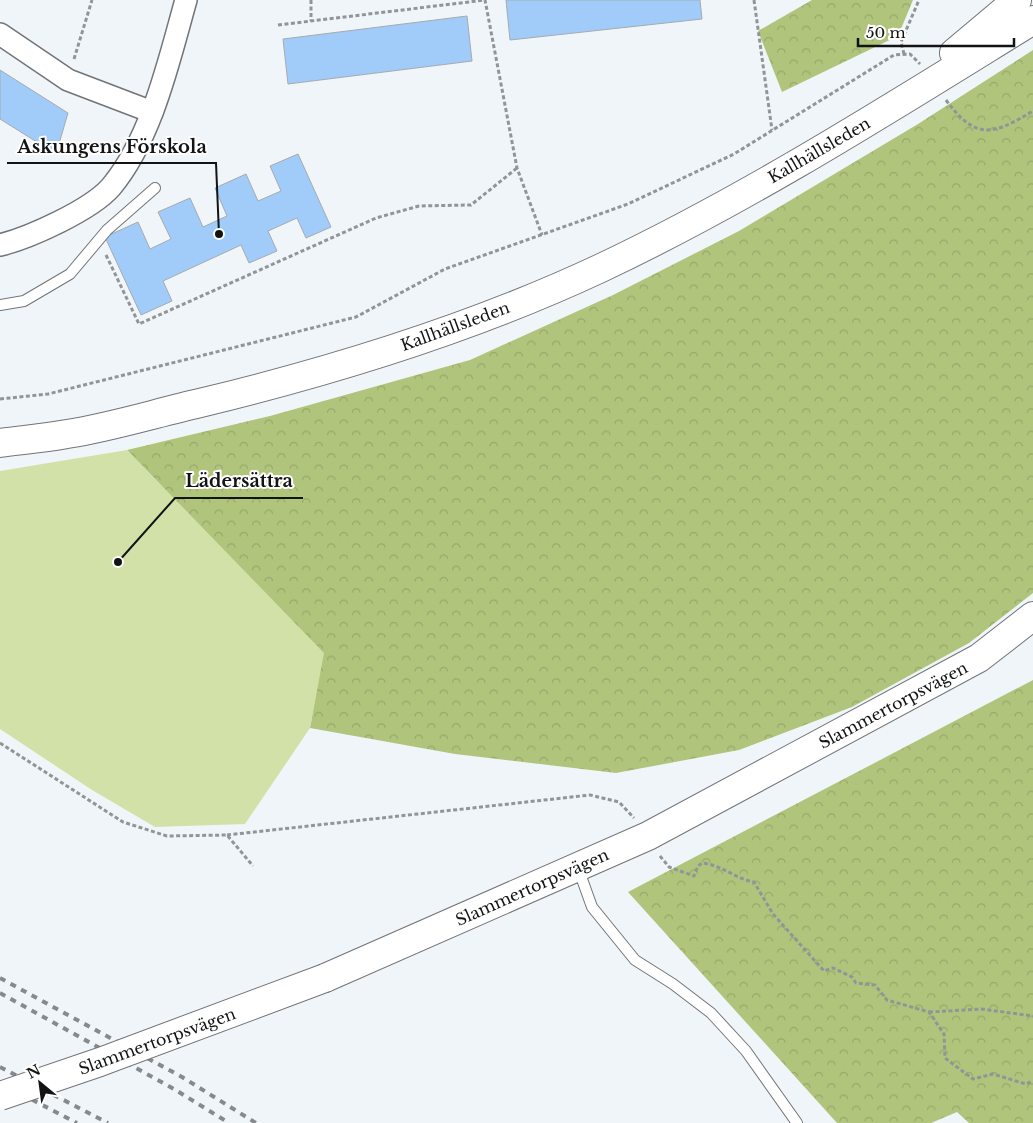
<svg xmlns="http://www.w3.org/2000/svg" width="1033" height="1123" font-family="'Libre Baskerville',serif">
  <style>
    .forest { fill: url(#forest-crowns) }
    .green { fill: #d2e1a7 }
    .building { fill: #a1ccf9; stroke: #a6aaae }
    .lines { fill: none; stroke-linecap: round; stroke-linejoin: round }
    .lane-casing { stroke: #717478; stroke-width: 12 }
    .street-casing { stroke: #717478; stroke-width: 24 }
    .secondary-casing { stroke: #717478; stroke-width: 30 }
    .path { stroke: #919597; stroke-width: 3; stroke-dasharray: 4 2.5; stroke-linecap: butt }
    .lane { stroke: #fff; stroke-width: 10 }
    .street { stroke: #fff; stroke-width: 21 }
    .secondary { stroke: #fff; stroke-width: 28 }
    .rail { stroke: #868a8d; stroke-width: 4; stroke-dasharray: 6 6; stroke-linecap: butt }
    .secondary-bridge-casing { stroke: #717478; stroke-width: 30; stroke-linecap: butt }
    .secondary-bridge { stroke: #fff; stroke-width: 28 }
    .labels { text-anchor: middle; stroke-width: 4; stroke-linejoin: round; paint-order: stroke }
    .street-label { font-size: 16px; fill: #111314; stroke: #fff }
    .leader { fill: none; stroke: #111314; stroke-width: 2 }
    .callout-dot { fill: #111314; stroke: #fff; stroke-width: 2 }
    .callout-label { font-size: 18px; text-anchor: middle; font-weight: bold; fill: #111314; stroke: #fff; stroke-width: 4; stroke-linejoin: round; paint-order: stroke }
  </style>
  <defs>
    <pattern id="forest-crowns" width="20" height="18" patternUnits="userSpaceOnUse" patternTransform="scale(1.25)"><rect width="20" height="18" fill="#b1c47c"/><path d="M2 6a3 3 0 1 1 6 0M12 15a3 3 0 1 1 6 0" fill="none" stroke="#97a86a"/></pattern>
  </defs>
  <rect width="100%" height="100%" fill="#f0f5f9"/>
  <!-- forest -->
  <g class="forest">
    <path d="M812,0H913L898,36L782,92L758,31Z"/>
    <path d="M1033,50V593L969,643L852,707L739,750L616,773L455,754L310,728L323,653L127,450L270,416L470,360L613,295L739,231L918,124Z"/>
    <path d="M1033,680V1123H969L957,1112L931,1123H837L628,892Z"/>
  </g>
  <!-- green -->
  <path class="green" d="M127,450L324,653L310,728L245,824L155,827L92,790L0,729V471Z"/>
  <!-- building -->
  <g class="building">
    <path d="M506,0H700L702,19L510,40Z"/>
    <path d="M467,16L472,61L288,84L283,39Z"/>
    <path d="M0,70L68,113L56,154L0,119Z"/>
    <path d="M298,154L331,227L306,238L297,218L268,231L277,251L249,263L241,245L163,281L172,301L141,315L105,237L138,222L150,249L171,239L158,212L190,198L203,227L227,216L215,188L246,174L258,201L281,191L270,166Z"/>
  </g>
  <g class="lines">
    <!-- lane casing -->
    <g class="lane-casing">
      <g id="lane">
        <path d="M0,305L24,301L70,274L107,230L155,188"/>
        <path d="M578,868L592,907L635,960L673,984L711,1013L746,1051L797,1123"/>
      </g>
    </g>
    <!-- street casing -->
    <g class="street-casing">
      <g id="street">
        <path d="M0,34L68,80L152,112"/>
        <path d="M0,245C29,238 91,210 111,187C152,138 169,60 186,0"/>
      </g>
    </g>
    <!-- secondary casing -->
    <g class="secondary-casing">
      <g id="secondary">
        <path d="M954,53L1017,0"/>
        <path d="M0,443C22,440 45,438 67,434C112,427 156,413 200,403C337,370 473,328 601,268C751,197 892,107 1033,20"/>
        <path d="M325,978L648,836L979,658L1033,616"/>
      </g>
    </g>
    <!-- path -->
    <g class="path">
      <path d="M311,0V21"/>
      <path d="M754,0L772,130"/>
      <path d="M278,25L485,0L517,168L542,235"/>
      <path d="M904,54L901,42L919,0"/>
      <path d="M74,59L92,0"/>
      <path d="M946,100C976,141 993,135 1033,111"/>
      <path d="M106,255L139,324L376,218L419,206L471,205L517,168"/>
      <path d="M0,399L48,394L356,317L445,269L628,204L734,154L894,55L910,54L920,64"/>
      <path d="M0,743L123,822L167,836L227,835L253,866"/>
      <path d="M227,835L590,795L619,802L634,818"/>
      <path d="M660,856L669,867L694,876L698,866L702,863C722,865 736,879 754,882L773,914L824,971L833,968L852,977L856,983L875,985L887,1000L929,1012L944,1034L945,1058L973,1079L993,1074L1026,1084L1033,1081"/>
      <path d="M929,1012L981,1009L1033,1016"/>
    </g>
    <!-- lane -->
    <use href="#lane" class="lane"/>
    <!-- street -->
    <use href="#street" class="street"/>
    <!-- secondary -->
    <use href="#secondary" class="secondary"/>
    <!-- rail -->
    <g class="rail">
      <path d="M0,978L182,1077L256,1123"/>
      <path d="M0,993L174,1089L229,1123"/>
      <path d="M0,1067L108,1123"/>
      <path d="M0,1083L77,1123"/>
    </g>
    <!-- secondary-bridge casing -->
    <g class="secondary-bridge-casing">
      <path id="secondary-bridge" d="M0,1096L100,1062L325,978"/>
    </g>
    <!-- secondary-bridge -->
    <use href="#secondary-bridge" class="secondary-bridge"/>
  </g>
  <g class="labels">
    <!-- street labels -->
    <g class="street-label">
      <text transform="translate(819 150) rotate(-30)" y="6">Kallhällsleden</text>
      <text transform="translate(455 326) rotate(-20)" y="6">Kallhällsleden</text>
      <text transform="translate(893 705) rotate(-28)" y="6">Slammertorpsvägen</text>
      <text transform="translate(532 887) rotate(-24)" y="6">Slammertorpsvägen</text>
      <text transform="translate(157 1041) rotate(-20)" y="6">Slammertorpsvägen</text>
    </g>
  </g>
  <!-- callouts -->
  <path class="leader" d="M219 234L216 163H7M118 562L175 498H303"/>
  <g class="callout-dot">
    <circle cx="219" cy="234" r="5"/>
    <circle cx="118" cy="562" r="5"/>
  </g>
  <g class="callout-label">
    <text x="112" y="153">Askungens Förskola</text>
    <text x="239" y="487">Lädersättra</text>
  </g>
  <!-- north arrow -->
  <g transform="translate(40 1083) rotate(331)" stroke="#ffffff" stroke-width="4" paint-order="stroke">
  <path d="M0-4L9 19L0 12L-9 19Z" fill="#111314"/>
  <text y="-8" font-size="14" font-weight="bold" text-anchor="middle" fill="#111314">N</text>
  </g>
  <!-- scale -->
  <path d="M858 38v8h156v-8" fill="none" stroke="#111314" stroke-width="2.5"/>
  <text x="866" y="38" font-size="15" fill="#111314" stroke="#ffffff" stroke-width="4" paint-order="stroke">50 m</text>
</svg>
